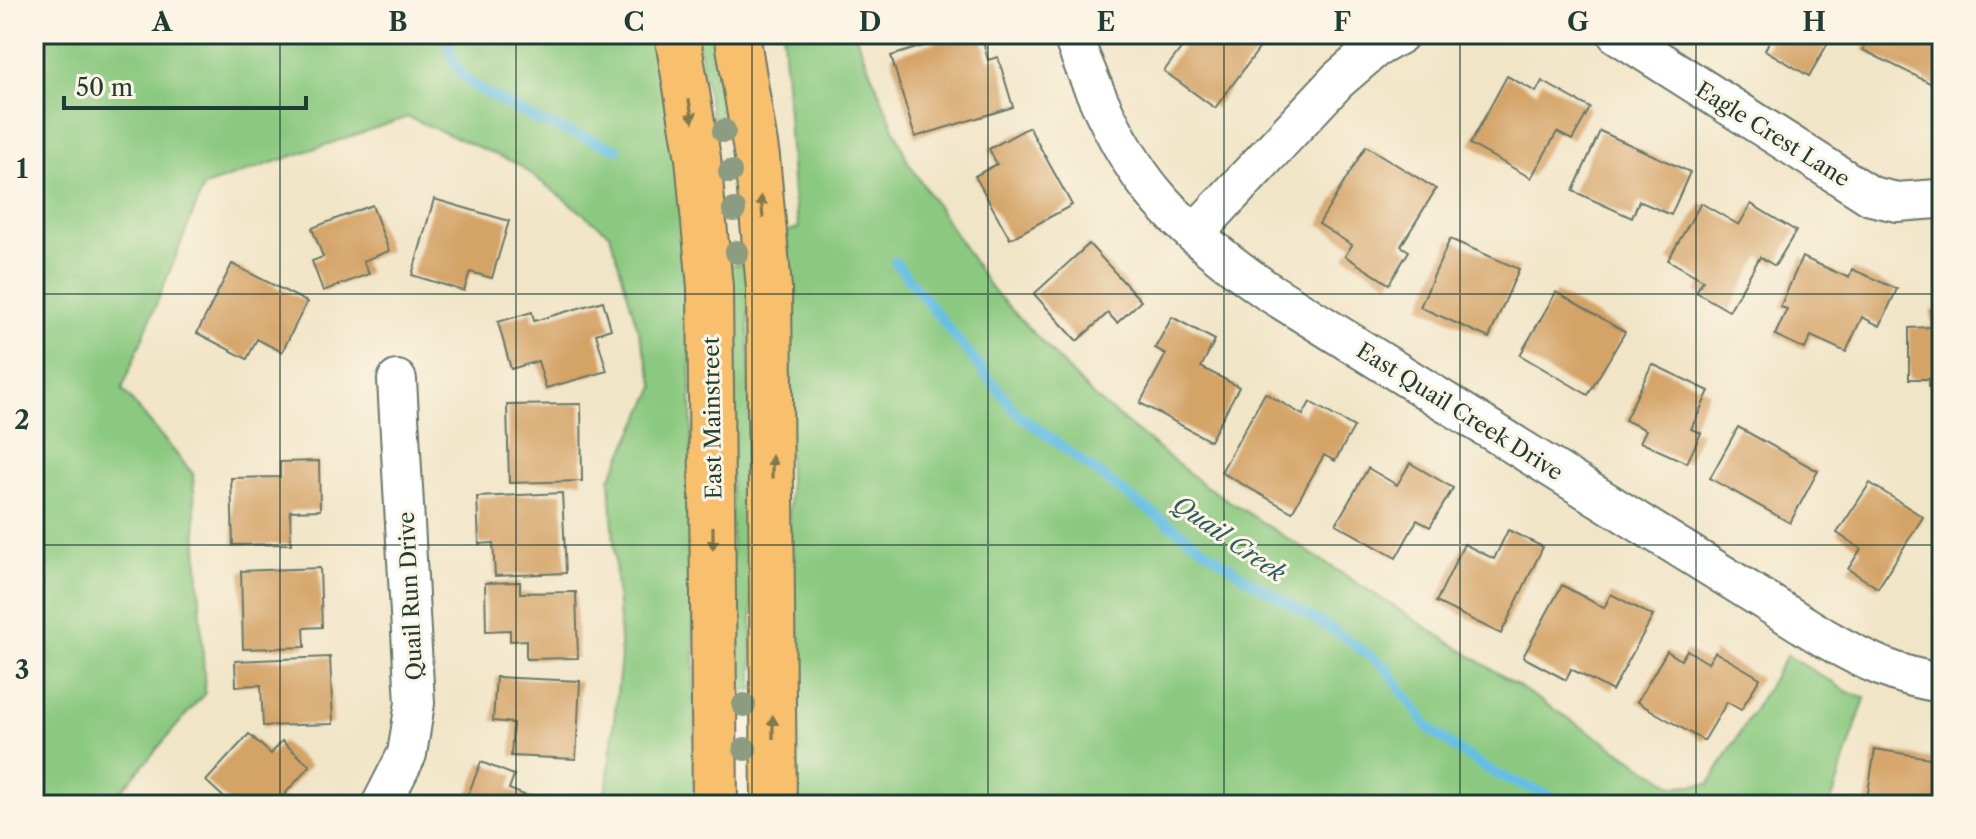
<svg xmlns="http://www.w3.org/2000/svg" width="1976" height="839" font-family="'Libre Caslon Text',serif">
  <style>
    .green { fill: #8bc980; stroke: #55835a; stroke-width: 2 }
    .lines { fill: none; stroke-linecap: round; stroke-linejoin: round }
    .stream { stroke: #66bfe3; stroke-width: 10 }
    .building { fill: #d4a366 }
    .minor-casing { stroke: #687867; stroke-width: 42 }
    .primary-casing { stroke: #687867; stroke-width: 48 }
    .minor { stroke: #fff; stroke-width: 38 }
    .primary { stroke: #f8bf6c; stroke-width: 44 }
    .tree { fill: #8c9c81 }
    .oneway { fill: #81784d }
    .grid { fill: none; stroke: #1f3d34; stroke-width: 2; stroke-opacity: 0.55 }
    .labels { text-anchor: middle; stroke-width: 6; stroke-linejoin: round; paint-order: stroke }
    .street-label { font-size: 22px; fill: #1f3d34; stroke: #fcf5e5 }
    .water-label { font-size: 24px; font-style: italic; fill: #315e60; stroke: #fcf5e5 }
    .neatline { fill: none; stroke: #1f3d34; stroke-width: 3 }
    .grid-label { font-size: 26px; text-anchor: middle; font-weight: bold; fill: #1f3d34 }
  </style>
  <rect width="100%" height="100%" fill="#fcf5e5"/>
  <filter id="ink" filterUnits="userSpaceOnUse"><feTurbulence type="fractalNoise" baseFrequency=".0125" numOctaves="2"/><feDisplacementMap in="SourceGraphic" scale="16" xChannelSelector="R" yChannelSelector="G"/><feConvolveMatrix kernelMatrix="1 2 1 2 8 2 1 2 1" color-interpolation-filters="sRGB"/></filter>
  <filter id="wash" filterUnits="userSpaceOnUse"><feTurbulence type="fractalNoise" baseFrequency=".006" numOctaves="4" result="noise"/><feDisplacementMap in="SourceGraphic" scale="32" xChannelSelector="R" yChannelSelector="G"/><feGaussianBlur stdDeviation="1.8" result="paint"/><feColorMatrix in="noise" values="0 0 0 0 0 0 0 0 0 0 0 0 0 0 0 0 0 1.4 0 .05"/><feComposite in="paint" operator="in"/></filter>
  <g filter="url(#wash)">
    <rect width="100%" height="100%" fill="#f1e5c7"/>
    <!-- green -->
    <g class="green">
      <path d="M34,34H652L678,169L690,298L696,805H599L607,786L621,657L610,479L655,387L610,234L518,164L408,117L204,186L122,389L193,474L205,693L109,805H34Z"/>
      <path d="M696,34H717L732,116L712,118Z"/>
      <path d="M783,34H855L908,162L990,287L1093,396L1201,483L1674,786L1709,784L1787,655L1850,693L1865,698L1830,805H793L786,232L799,228L793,196Z"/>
      <path d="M748,264L753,691H734L727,265Z"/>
    </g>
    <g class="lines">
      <!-- stream -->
      <g class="stream">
        <path d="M448,34L450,53L461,74L476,87L536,120L617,149"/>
        <path d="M895,262L1017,413L1134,500L1249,580L1343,636L1386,668L1429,728L1462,753L1496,774L1573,805"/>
      </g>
    </g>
    <g id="blocks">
      <!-- building -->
      <g class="building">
        <path d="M962,34H981L988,60L998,57L1013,107L915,137L891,56Z"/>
        <path d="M1192,34H1270L1215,108L1164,71Z"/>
        <path d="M1773,34H1824L1821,39L1828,43L1809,76L1765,50Z"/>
        <path d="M1870,34H1942V89L1863,50Z"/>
        <path d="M1507,76L1536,92L1542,81L1590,108L1572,140L1557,132L1531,178L1470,144Z"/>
        <path d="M1029,127L1072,205L1010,239L975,176L997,164L989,149Z"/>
        <path d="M1600,131L1690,172L1671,215L1639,201L1632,218L1573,191Z"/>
        <path d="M1366,146L1436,189L1401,246L1409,251L1389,284L1345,256L1352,245L1319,224Z"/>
        <path d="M434,199L509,221L492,278L470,272L464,291L412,275Z"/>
        <path d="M1701,203L1739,225L1751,204L1796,231L1775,266L1760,257L1729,311L1696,292L1703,280L1668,260Z"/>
        <path d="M372,205L389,251L363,261L369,274L323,291L312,261L323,257L312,228Z"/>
        <path d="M1450,239L1519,269L1489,338L1420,307Z"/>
        <path d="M1089,244L1141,301L1117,323L1108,313L1077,341L1034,294Z"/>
        <path d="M1802,257L1849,278L1852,269L1897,289L1880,326L1862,317L1846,352L1811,336L1805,349L1775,335L1787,309L1780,307Z"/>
        <path d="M232,264L307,302L282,352L257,339L247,359L197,333Z"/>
        <path d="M1556,292L1625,332L1588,395L1520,355Z"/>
        <path d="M603,301L611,329L596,334L607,371L546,388L538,361L511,369L498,322L532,312L534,321Z"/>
        <path d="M1931,310H1942V387H1929V379H1909V328L1931,327Z"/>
        <path d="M1172,317L1215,340L1201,367L1239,387L1210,441L1140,403L1166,354L1155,348Z"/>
        <path d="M1652,364L1709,391L1691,429L1701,433L1687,463L1640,442L1646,430L1625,420Z"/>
        <path d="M1265,393L1303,415L1310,402L1354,427L1335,461L1324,455L1292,512L1221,472Z"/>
        <path d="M581,404L582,481L509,483L507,405Z"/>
        <path d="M1738,427L1818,471L1790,523L1710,478Z"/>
        <path d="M319,461L320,510L290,511L291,544L233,545L231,478L280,477V462Z"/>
        <path d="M1410,463L1453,488L1430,527L1417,520L1396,558L1336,524L1368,468L1397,485Z"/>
        <path d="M1870,483L1923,517L1878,588L1848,569L1861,549L1837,533Z"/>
        <path d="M562,493L566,573L495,576L493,543L479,544L477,497Z"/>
        <path d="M1508,530L1543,547L1501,634L1436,602L1464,544L1494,559Z"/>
        <path d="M320,568L322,627L304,628L305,647L243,649L241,571Z"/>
        <path d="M520,582V593L576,592L578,658L526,659V640L510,641V630L486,631L485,583Z"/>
        <path d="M1562,585L1604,608L1611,594L1653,616L1612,691L1571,669L1566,680L1523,657Z"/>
        <path d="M1687,650L1708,663L1715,652L1760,678L1741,710L1727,702L1704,741L1637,702L1667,651L1681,660Z"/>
        <path d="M330,657L333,724L263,726L261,685L236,686L235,661Z"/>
        <path d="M496,677L580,681L576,759L511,756L513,723L493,721Z"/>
        <path d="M249,734L271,754L282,741L310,766L275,805H232L206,781Z"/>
        <path d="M1875,749L1942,760V805H1866Z"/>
        <path d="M481,762L514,775L509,789L539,801L538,805H464Z"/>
      </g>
    </g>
  </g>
  <g filter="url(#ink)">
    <use href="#blocks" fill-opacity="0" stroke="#687867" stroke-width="2"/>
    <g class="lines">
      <!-- minor casing -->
      <g class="minor-casing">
        <g id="minor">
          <path d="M1072,34C1091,87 1115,143 1150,188C1182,228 1224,260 1266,290L1823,637C1861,659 1898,677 1942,683"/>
          <path d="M1617,34L1871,196L1897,202L1938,199"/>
          <path d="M1194,234L1338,80L1374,49L1400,34"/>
          <path d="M381,805L407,754L415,703L397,380"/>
        </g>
      </g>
      <!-- primary casing -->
      <g class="primary-casing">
        <g id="primary">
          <path d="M677,34L698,158L710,287L715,805"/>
          <path d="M737,34L757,157L769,288L774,805"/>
        </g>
      </g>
      <!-- minor -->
      <use href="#minor" class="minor"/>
      <!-- primary -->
      <use href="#primary" class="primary"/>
    </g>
    <!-- trees -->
    <g class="tree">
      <circle cx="724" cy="131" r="12"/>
      <circle cx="730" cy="172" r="12"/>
      <circle cx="734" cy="210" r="12"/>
      <circle cx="737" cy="252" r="12"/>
      <circle cx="744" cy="705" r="12"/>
      <circle cx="745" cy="749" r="12"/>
    </g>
    <!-- one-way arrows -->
    <defs><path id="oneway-solid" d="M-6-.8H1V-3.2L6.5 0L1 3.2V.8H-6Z" transform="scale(2)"/></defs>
    <g class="oneway">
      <use href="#oneway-solid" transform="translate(691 111) rotate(80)"/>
      <use href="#oneway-solid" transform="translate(762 207) rotate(-95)"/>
      <use href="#oneway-solid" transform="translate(772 467) rotate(-90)"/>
      <use href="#oneway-solid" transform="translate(713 538) rotate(90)"/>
      <use href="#oneway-solid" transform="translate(773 727) rotate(-90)"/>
    </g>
  </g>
  <!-- grid -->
  <path class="grid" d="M280,34V805M516,34V805M752,34V805M988,34V805M1224,34V805M1460,34V805M1696,34V805M34,294H1942M34,545H1942"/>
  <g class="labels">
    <!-- street labels -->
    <g class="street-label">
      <text transform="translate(1773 134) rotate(32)" y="8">Eagle Crest Lane</text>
      <text transform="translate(1460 411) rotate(32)" y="8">East Quail Creek Drive</text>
      <text transform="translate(712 418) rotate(-91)" y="8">East Mainstreet</text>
      <text transform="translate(410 596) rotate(-93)" y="8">Quail Run Drive</text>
    </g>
    <!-- water labels -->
    <g class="water-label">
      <text transform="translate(1229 539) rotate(35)" y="8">Quail Creek</text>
    </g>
  </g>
  <!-- margin -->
  <rect width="1976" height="839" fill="none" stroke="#fcf5e5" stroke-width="88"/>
  <!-- scale -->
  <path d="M64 96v12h242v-12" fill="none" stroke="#1f3d34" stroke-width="4"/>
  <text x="76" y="96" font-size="24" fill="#1f3d34" stroke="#fcf5e5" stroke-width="6" paint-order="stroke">50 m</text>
  <rect x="44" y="44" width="1888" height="751" class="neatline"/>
  <g class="grid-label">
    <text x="162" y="31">A</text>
    <text x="398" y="31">B</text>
    <text x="634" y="31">C</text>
    <text x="870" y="31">D</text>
    <text x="1106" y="31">E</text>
    <text x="1342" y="31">F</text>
    <text x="1578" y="31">G</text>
    <text x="1814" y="31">H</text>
    <text x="22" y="178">1</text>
    <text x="22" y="429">2</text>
    <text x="22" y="679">3</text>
  </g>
</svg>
